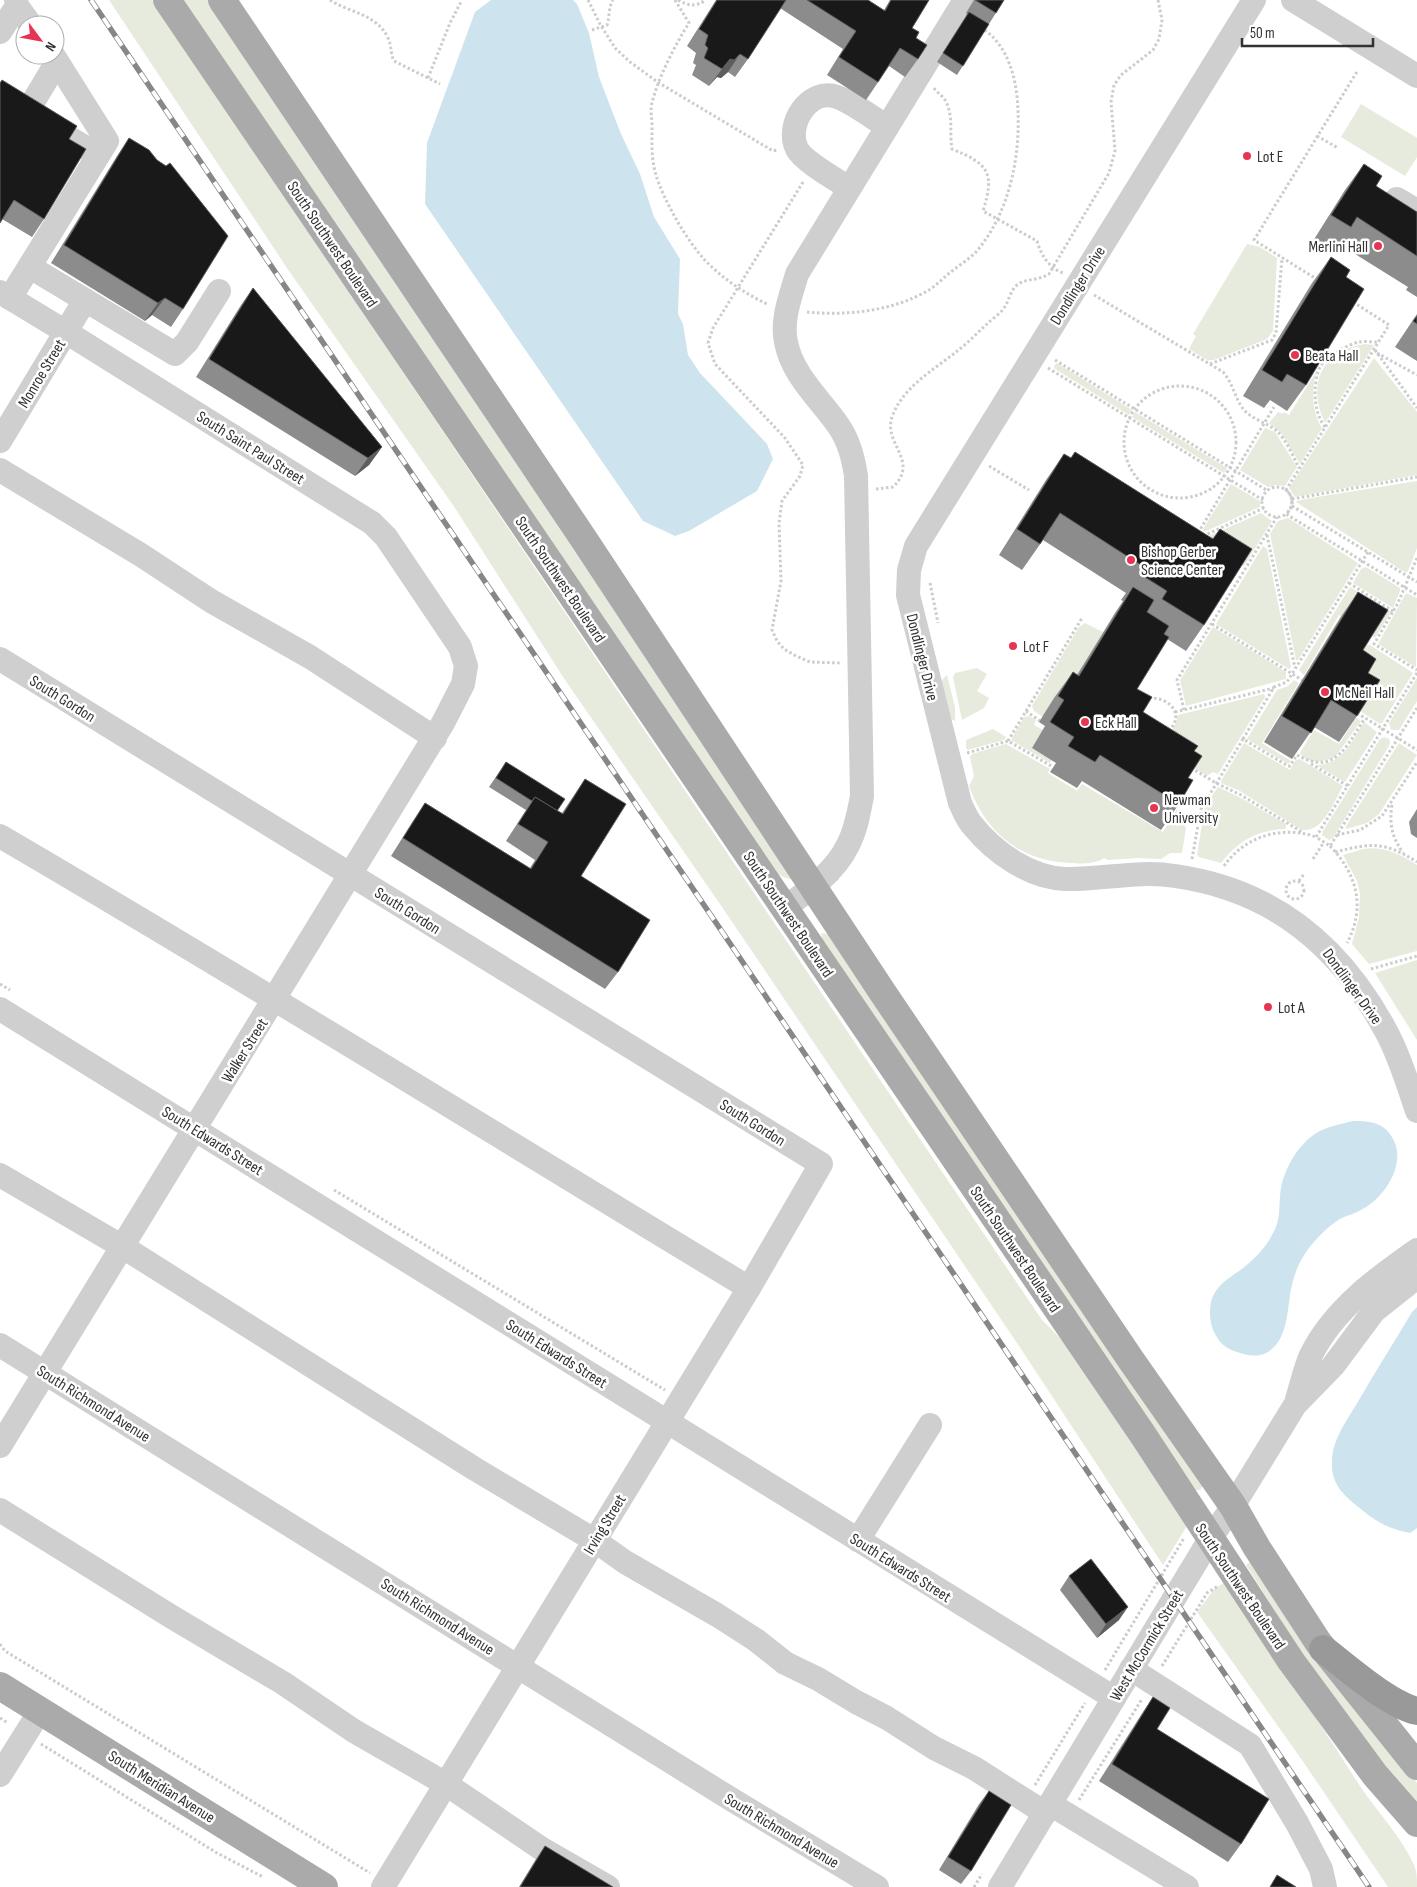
<svg xmlns="http://www.w3.org/2000/svg" width="1417" height="1887" font-family="'Sofia Sans Condensed',sans-serif">
  <style>
    .green { fill: #e6ebdd }
    .water { fill: #cde4ee }
    .lines { fill: none; stroke-linecap: round; stroke-linejoin: round }
    .path { stroke: #ccc; stroke-width: 3; stroke-dasharray: 2.5 2.5; stroke-linecap: butt }
    .minor { stroke: #cfcfcf; stroke-width: 24 }
    .major { stroke: #aaa; stroke-width: 28 }
    .highway { stroke: #999; stroke-width: 28 }
    .rail-casing { stroke: #878787; stroke-width: 5.5 }
    .rail { stroke: #fff; stroke-width: 4; stroke-dasharray: 11; stroke-linecap: butt }
    .wall { fill: #8c8c8c }
    .shaded-wall { fill: #5e5e5e }
    .building { fill: #191919; stroke: #5e5e5e }
    .poi-dot { fill: #e83453; stroke: #fff; stroke-width: 2 }
    .labels { text-anchor: middle; stroke-width: 5; stroke-linejoin: round; paint-order: stroke }
    .poi-label { font-size: 16px; fill: #323232; stroke: #fff; text-anchor: start }
    .street-label { font-size: 16px; fill: #323232; stroke: #fff }
  </style>
  <rect width="100%" height="100%" fill="#fff"/>
  <!-- green -->
  <g class="green">
    <path d="M109,0H152L1042,1320L1072,1350L1190,1521L1163,1565L1017,1343L722,907L565,680L455,508L289,271Z"/>
    <path d="M184,0H209L518,456L793,880L783,877L773,871Z"/>
    <path d="M1361,104L1417,138V157L1405,176L1341,137Z"/>
    <path d="M1247,244L1260,247L1277,258L1273,331L1267,339L1214,360H1207L1189,349L1196,336L1193,334Z"/>
    <path d="M1365,344L1374,345L1325,423C1306,384 1322,350 1365,344Z"/>
    <path d="M1374,358L1417,412V475L1295,497L1289,488Z"/>
    <path d="M1057,363L1132,410L1129,415L1055,369L1054,366Z"/>
    <path d="M1316,372C1312,392 1311,410 1322,428L1300,464L1282,434L1269,423L1278,412L1283,414L1284,412L1289,415Z"/>
    <path d="M1135,412L1227,468L1224,473L1132,417Z"/>
    <path d="M1265,428L1275,432L1297,467L1285,486L1276,485L1268,487L1240,470Z"/>
    <path d="M1417,481V548L1408,571L1406,573L1296,502L1297,501L1311,498Z"/>
    <path d="M1231,484L1260,501V507L1204,532L1203,529Z"/>
    <path d="M1261,513L1272,521L1244,566L1214,549L1208,538L1209,536Z"/>
    <path d="M1288,518L1358,563L1298,660H1296L1270,534L1278,521Z"/>
    <path d="M1263,546L1267,549L1291,667L1289,669L1216,624Z"/>
    <path d="M1366,567L1400,588V591L1393,608L1353,583L1361,569Z"/>
    <path d="M1350,587L1391,612L1375,638L1339,615L1304,675L1299,670Z"/>
    <path d="M1406,593L1417,598L1416,667L1378,644Z"/>
    <path d="M1085,623L1103,632L1061,702L1054,698L1043,717L1034,711L1032,706L1079,627Z"/>
    <path d="M1213,627L1286,672V679L1186,706L1180,680Z"/>
    <path d="M1367,645H1370L1413,673L1382,723L1380,724L1360,711L1347,676Z"/>
    <path d="M977,668L987,674L977,691L989,698L984,708L962,720L953,677L955,673Z"/>
    <path d="M947,675L955,707V721L949,718L941,681Z"/>
    <path d="M1417,678V701L1399,730H1391L1389,723Z"/>
    <path d="M1294,680L1299,683L1262,743L1291,761L1288,764L1247,739L1277,690L1288,686Z"/>
    <path d="M1264,694L1265,697L1218,774L1213,772L1207,776L1156,744C1170,734 1174,732 1178,715Z"/>
    <path d="M1029,716L1036,720L1034,725L1043,730L1032,748L1052,760L1050,763L1011,740L1024,717Z"/>
    <path d="M1356,718L1361,721L1335,757C1324,762 1307,765 1300,753L1314,730L1339,744Z"/>
    <path d="M1364,722L1377,732L1345,782L1316,765C1342,765 1352,741 1364,722Z"/>
    <path d="M993,729L1006,737L1004,740L971,749L968,750L966,748V740Z"/>
    <path d="M1384,737L1389,739L1390,742L1389,746L1333,838L1329,840L1322,835L1323,831L1380,739Z"/>
    <path d="M1244,743L1290,770L1296,760L1300,759L1343,786C1334,801 1322,836 1300,829L1240,791L1221,783V781Z"/>
    <path d="M1399,743L1417,755L1379,814L1367,823L1346,829V826Z"/>
    <path d="M1006,744L1050,769L1048,773L1077,791L1082,784L1163,832L1177,809L1186,828L1182,853H1170L1161,859L1138,858L1108,860L1104,858C1096,864 1080,864 1071,863C1020,861 986,833 969,786L974,776L970,757L972,754Z"/>
    <path d="M1218,787L1239,797L1286,824V827L1285,829C1258,830 1238,841 1221,863L1199,857L1197,855L1205,806Z"/>
    <path d="M1363,849C1383,846 1400,854 1417,865V951L1369,964L1352,944L1359,917L1360,894L1357,881L1343,855Z"/>
    <path d="M821,933L827,934L838,941L1203,1486L1200,1490H1196L1191,1487L822,939Z"/>
    <path d="M1417,960V1040L1375,973Z"/>
    <path d="M1253,1560L1417,1783V1812L1346,1723L1246,1565Z"/>
    <path d="M1226,1582C1272,1650 1316,1718 1360,1786C1378,1813 1401,1836 1414,1865C1417,1872 1417,1879 1417,1887H1388L1302,1760L1197,1612L1215,1588Z"/>
  </g>
  <!-- water -->
  <g class="water">
    <path d="M491,0H573L577,4L589,33L599,77L621,134L640,174L654,217L680,259L678,314L683,324L688,355L700,373L767,444L773,459L757,491L689,531L675,536L643,521L425,204L427,143L475,12Z"/>
    <path d="M1353,1121C1372,1121 1386,1123 1394,1141C1406,1166 1383,1199 1361,1210C1355,1214 1347,1215 1340,1219C1327,1227 1311,1243 1303,1257C1299,1263 1295,1273 1293,1281C1286,1304 1291,1340 1266,1353C1256,1358 1245,1355 1234,1351C1222,1347 1216,1338 1212,1327C1209,1317 1209,1303 1214,1294C1220,1283 1232,1276 1242,1269C1254,1259 1265,1249 1272,1235C1282,1219 1278,1206 1281,1188C1285,1167 1299,1143 1318,1132C1329,1126 1341,1124 1353,1121Z"/>
    <path d="M1417,1307V1528L1410,1533C1386,1528 1375,1521 1357,1506C1342,1494 1331,1483 1332,1462C1332,1439 1348,1419 1359,1400C1376,1370 1395,1341 1412,1312Z"/>
  </g>
  <g class="lines">
    <!-- path -->
    <g class="path">
      <path d="M330,0C350,13 377,14 388,38C392,46 390,53 394,61L440,84"/>
      <path d="M588,0L600,24L615,48L630,62L659,83L773,151L777,150"/>
      <path d="M675,0L689,23C675,45 658,78 652,103C650,110 652,118 652,126C652,142 651,159 656,175C663,199 686,239 703,258C720,277 744,293 767,304"/>
      <path d="M678,0C689,6 695,7 706,0"/>
      <path d="M592,30L607,25C610,16 608,8 613,0"/>
      <path d="M428,78L450,23L462,0"/>
      <path d="M934,88C937,93 942,95 945,100C954,115 949,133 952,149C989,164 995,173 983,211L1037,241C1041,255 1049,268 1063,273"/>
      <path d="M1317,136L1338,148"/>
      <path d="M803,182L713,328L708,343L715,364L785,438L803,465L800,476L782,501L779,523L781,581L772,630L777,641L784,649L796,656L810,662L841,663"/>
      <path d="M1318,280L1254,240L1358,70"/>
      <path d="M1094,295L1223,372C1233,383 1235,399 1244,410C1252,419 1267,423 1277,431C1287,441 1293,456 1299,468"/>
      <path d="M1353,302L1389,325L1286,490C1294,497 1294,506 1286,514L1417,595"/>
      <path d="M807,312C848,316 893,311 929,290C937,285 944,277 952,271C960,265 969,259 976,252C1009,213 1020,160 1018,110C1017,81 1009,46 983,29"/>
      <path d="M1375,350L1417,408"/>
      <path d="M1377,353L1417,375"/>
      <path d="M1055,360L1268,491"/>
      <path d="M1210,364L1272,340L1276,333L1282,258"/>
      <path d="M1048,368L1263,500"/>
      <circle cx="1180" cy="442" r="56"/>
      <path d="M1325,427C1317,416 1315,404 1315,390C1316,383 1316,374 1320,367C1325,358 1348,344 1359,342C1365,341 1372,342 1378,342"/>
      <path d="M989,466L1029,490"/>
      <circle cx="1277" cy="502" r="15"/>
      <path d="M876,489L893,487C920,461 883,444 892,417C902,388 933,370 956,352C967,344 977,333 987,324C992,319 1000,314 1004,308C1009,301 1010,291 1017,285C1026,278 1038,281 1049,274L1109,173L1115,151L1111,102L1114,85L1121,75L1153,50L1159,39L1162,20L1158,0"/>
      <path d="M1292,499L1417,477"/>
      <path d="M1292,506L1417,582"/>
      <path d="M1198,533L1274,407"/>
      <path d="M1267,535L1295,668"/>
      <path d="M1203,536L1264,508"/>
      <path d="M1417,558L1398,603L1374,644L1417,670"/>
      <path d="M930,583L938,623"/>
      <path d="M1349,583L1394,612"/>
      <path d="M1212,624L1302,680"/>
      <path d="M1417,673L1316,837L1330,846L1417,708"/>
      <path d="M1149,698C1168,697 1186,713 1169,731"/>
      <path d="M1184,710L1177,680L1277,517"/>
      <path d="M1026,711L1040,721"/>
      <path d="M1175,712L1274,688"/>
      <path d="M1357,713L1417,750"/>
      <path d="M1243,739L1274,687L1287,682L1368,552"/>
      <path d="M1008,741L1082,618"/>
      <path d="M967,753L1008,741L1053,767"/>
      <path d="M1311,764L1348,786"/>
      <path d="M1191,768L1216,783L1241,795L1302,832"/>
      <path d="M1392,805C1389,824 1392,837 1403,853"/>
      <path d="M1337,835L1360,830L1382,816L1417,762"/>
      <path d="M1330,846C1357,874 1366,907 1347,943"/>
      <path d="M1335,852C1372,843 1384,841 1417,862"/>
      <path d="M1192,859L1201,809L1243,739L1288,766H1290L1297,755C1335,777 1347,745 1365,718"/>
      <path d="M1313,859L1324,842"/>
      <path d="M1224,866C1245,836 1282,825 1316,837"/>
      <circle cx="1295" cy="890" r="9"/>
      <path d="M1299,881L1304,874"/>
      <path d="M1371,969L1417,956"/>
      <path d="M0,984L10,990"/>
      <path d="M334,1190L665,1390"/>
      <path d="M0,1644L5,1651L370,1873"/>
      <path d="M1162,1666L1207,1593L1218,1586"/>
      <path d="M1105,1670L1184,1538"/>
      <path d="M0,1718L8,1723"/>
      <path d="M41,1744L217,1853L263,1877"/>
      <path d="M1035,1785L1085,1703"/>
      <path d="M1079,1800L1142,1699"/>
      <path d="M974,1887L982,1874"/>
    </g>
    <!-- minor -->
    <g class="minor">
      <path d="M1254,0L916,546L909,570L908,595L960,803C964,811 967,820 973,826C995,853 1029,877 1065,879C1102,880 1138,870 1175,876C1274,890 1341,946 1387,1033C1400,1057 1408,1085 1417,1111"/>
      <path d="M1293,0L1417,76"/>
      <path d="M17,6L31,25"/>
      <path d="M0,32L17,6L16,0"/>
      <path d="M0,96L27,112L57,62"/>
      <path d="M41,121L98,155"/>
      <path d="M849,188C837,180 803,161 797,149C785,125 809,87 837,97C852,102 873,118 887,127"/>
      <path d="M1397,199L1417,211"/>
      <path d="M0,292L66,332L372,523L386,537L460,647L466,666L463,684L443,723L0,1446"/>
      <path d="M10,298L107,141L53,55"/>
      <path d="M85,300L175,354L187,342L219,291"/>
      <path d="M0,441L85,300L30,267"/>
      <path d="M0,470L141,555L211,601L310,657L435,738"/>
      <path d="M0,659L821,1164L749,1288L383,1887"/>
      <path d="M0,836C252,983 499,1137 749,1288"/>
      <path d="M784,908C808,891 835,872 848,845C856,830 859,812 862,796L856,476C853,457 849,441 838,425C820,399 792,375 786,342C781,320 791,295 797,274L965,0"/>
      <path d="M0,1009L1114,1698"/>
      <path d="M0,1175L123,1247L475,1469L594,1540L625,1562L717,1615L756,1640L785,1663L818,1679L856,1702L887,1718L934,1748L974,1768L1045,1813"/>
      <path d="M0,1345L726,1796L877,1887"/>
      <path d="M1297,1399C1302,1384 1305,1368 1311,1355C1334,1309 1377,1278 1417,1250"/>
      <path d="M0,1510L172,1617L283,1683L354,1731L446,1784L542,1849L608,1887"/>
      <path d="M858,1540L930,1425"/>
      <path d="M1131,1669L1250,1745L1297,1823L1321,1869L1325,1887"/>
      <path d="M0,1775L40,1711"/>
      <path d="M1050,1804L1187,1887"/>
      <path d="M1000,1887L1210,1539L1233,1506L1295,1405L1333,1366L1374,1311L1417,1277"/>
    </g>
    <!-- major -->
    <g class="major">
      <path d="M167,0L1143,1435L1291,1661L1375,1775L1417,1823"/>
      <path d="M222,0L585,541L883,993L1131,1360L1233,1506L1257,1548L1318,1642L1417,1766"/>
      <path d="M0,1686L324,1887"/>
    </g>
    <!-- highway -->
    <path class="highway" d="M1323,1649C1348,1668 1388,1704 1417,1711"/>
    <!-- rail casing -->
    <g class="rail-casing">
      <path id="rail" d="M91,0L1369,1887"/>
    </g>
    <!-- rail -->
    <use href="#rail" class="rail"/>
  </g>
  <!-- wall -->
  <g class="wall">
    <path d="M716,0H868L884,10L890,0H929L912,28L916,38L918,59L905,77L889,66L866,100L827,75L843,49L780,8L748,59L735,77L728,72L721,78L717,77L709,86L692,75L696,65L693,63L696,53L687,46Z"/>
    <path d="M974,0H1004L957,75L937,62L967,15L966,13Z"/>
    <path d="M0,83L69,139L44,219L32,237L2,219Z"/>
    <path d="M129,138L183,309L171,327L152,315L145,321L51,263L117,156Z"/>
    <path d="M1364,164L1376,186L1417,212V297L1406,290L1408,287L1339,244L1332,253L1313,241L1345,190Z"/>
    <path d="M1331,257L1346,277L1306,385L1287,411L1270,400L1264,408L1243,396L1312,283Z"/>
    <path d="M253,288L382,447L369,465L355,476L196,377L241,305Z"/>
    <path d="M1417,314V361L1395,347Z"/>
    <path d="M1075,452L1213,539L1220,529L1204,625L1186,651L1167,639L1137,689L1143,712L1194,751L1188,778L1179,804L1161,830L1082,781L1077,788L1050,772L1056,763L1032,748L1045,726L1039,722L1054,698L1073,672L1077,675L1115,613L1123,601L1121,600L1126,593L1043,540L1022,570L999,555L1046,480L1064,454L1071,458Z"/>
    <path d="M1358,592L1363,650L1368,673L1357,716L1339,742L1314,727L1292,759L1264,742L1340,618Z"/>
    <path d="M506,762L557,811L562,813L585,779L581,876L618,972L605,989L391,856L413,821L425,803L530,868L535,860L506,841L526,810L489,787Z"/>
    <path d="M1417,809V838L1411,834L1409,822Z"/>
    <path d="M1069,1576L1119,1620L1097,1638L1060,1590Z"/>
    <path d="M1153,1697L1157,1729L1241,1844L1228,1862L1099,1781L1141,1715Z"/>
    <path d="M989,1791L971,1871L961,1884L939,1870L979,1804Z"/>
    <path d="M545,1846L613,1887H519L536,1859Z"/>
  </g>
  <!-- shaded-wall -->
  <g class="shaded-wall">
    <path d="M740,54L728,72L721,78L717,77L709,86L722,69L730,59Z"/>
    <path d="M165,298L152,315L145,321L158,303Z"/>
    <path d="M382,447L369,465L355,476L368,458Z"/>
    <path d="M1128,1607L1119,1620L1097,1638L1106,1624Z"/>
  </g>
  <!-- building -->
  <g class="building">
    <path d="M717,0H786L748,59L740,54L734,60L730,59L722,69L704,58L708,48L705,45L708,35L699,29Z"/>
    <path d="M807,0H868L885,11L891,0H929L912,28L919,32L916,38L927,45L918,59L900,48L878,82L839,57L856,31Z"/>
    <path d="M975,0H1004L996,13Z"/>
    <path d="M969,12L989,24L963,66L943,53Z"/>
    <path d="M2,80L77,126L69,139L86,149L44,219L14,200L0,223V83Z"/>
    <path d="M129,138L149,150L157,160L166,166L170,163L228,236L183,309L165,298L158,303L64,245Z"/>
    <path d="M1364,164L1382,176L1376,186L1417,212V256L1357,217L1351,227L1331,215Z"/>
    <path d="M1331,257L1350,270L1346,277L1364,289L1306,385L1287,374L1282,382L1262,370Z"/>
    <path d="M253,288L382,447L368,458L209,359Z"/>
    <path d="M1417,316V324L1413,321Z"/>
    <path d="M1075,452L1213,539L1220,529L1252,549L1204,625L1162,599L1167,591L1140,574L1144,567L1060,513L1040,544L1017,529L1064,454L1071,458Z"/>
    <path d="M1133,587L1154,600L1147,612L1169,626L1164,634L1169,637L1137,689L1152,697L1143,712L1198,746L1194,751L1202,756L1188,778L1193,780L1179,804L1100,755L1095,762L1068,746L1074,737L1050,722L1064,700L1058,696L1073,672L1079,676Z"/>
    <path d="M1358,592L1388,610L1363,650L1376,659L1368,673L1380,680L1357,716L1331,700L1311,733L1282,716Z"/>
    <path d="M506,762L565,799L557,811L535,797L532,801L496,778Z"/>
    <path d="M585,779L626,804L581,876L650,920L618,972L403,838L425,803L531,869L548,842L518,824L535,797L563,814Z"/>
    <path d="M1091,1559L1128,1607L1106,1624L1069,1576Z"/>
    <path d="M1153,1697L1170,1708L1157,1729L1269,1799L1241,1844L1112,1764Z"/>
    <path d="M989,1791L1011,1805L971,1871L948,1857Z"/>
    <path d="M545,1846L613,1887H520Z"/>
    <path d="M1277,1875L1296,1887H1270Z"/>
  </g>
  <!-- markers -->
  <g class="poi-dot">
    <circle cx="1247" cy="156" r="5"/>
    <circle cx="1378" cy="246" r="5"/>
    <circle cx="1295" cy="355" r="5"/>
    <circle cx="1131" cy="560" r="5"/>
    <circle cx="1013" cy="646" r="5"/>
    <circle cx="1325" cy="692" r="5"/>
    <circle cx="1085" cy="722" r="5"/>
    <circle cx="1154" cy="808" r="5"/>
    <circle cx="1268" cy="1007" r="5"/>
  </g>
  <g class="labels">
    <!-- poi labels -->
    <g class="poi-label">
      <text x="1257" y="162">Lot E</text>
      <text x="1368" y="252" text-anchor="end">Merlini Hall</text>
      <text x="1305" y="361">Beata Hall</text>
      <text x="1141" y="557">Bishop Gerber<tspan x="1141" dy="18">Science Center</tspan></text>
      <text x="1023" y="652">Lot F</text>
      <text x="1335" y="698">McNeil Hall</text>
      <text x="1095" y="728">Eck Hall</text>
      <text x="1164" y="805">Newman<tspan x="1164" dy="18">University</tspan></text>
      <text x="1278" y="1013">Lot A</text>
    </g>
    <!-- street labels -->
    <g class="street-label">
      <text transform="translate(333 244) rotate(56)" y="6">South Southwest Boulevard</text>
      <text transform="translate(1077 285) rotate(-58)" y="6">Dondlinger Drive</text>
      <text transform="translate(41 373) rotate(-59)" y="6">Monroe Street</text>
      <text transform="translate(251 447) rotate(32)" y="6">South Saint Paul Street</text>
      <text transform="translate(561 579) rotate(56)" y="6">South Southwest Boulevard</text>
      <text transform="translate(923 657) rotate(76)" y="6">Dondlinger Drive</text>
      <text transform="translate(63 698) rotate(32)" y="6">South Gordon</text>
      <text transform="translate(408 910) rotate(32)" y="6">South Gordon</text>
      <text transform="translate(789 914) rotate(56)" y="6">South Southwest Boulevard</text>
      <text transform="translate(1353 986) rotate(54)" y="6">Dondlinger Drive</text>
      <text transform="translate(244 1050) rotate(-58)" y="6">Walker Street</text>
      <text transform="translate(753 1122) rotate(32)" y="6">South Gordon</text>
      <text transform="translate(213 1140) rotate(32)" y="6">South Edwards Street</text>
      <text transform="translate(1016 1249) rotate(56)" y="6">South Southwest Boulevard</text>
      <text transform="translate(557 1353) rotate(32)" y="6">South Edwards Street</text>
      <text transform="translate(94 1403) rotate(32)" y="6">South Richmond Avenue</text>
      <text transform="translate(604 1524) rotate(-59)" y="6">Irving Street</text>
      <text transform="translate(901 1567) rotate(32)" y="6">South Edwards Street</text>
      <text transform="translate(1241 1586) rotate(56)" y="6">South Southwest Boulevard</text>
      <text transform="translate(438 1616) rotate(32)" y="6">South Richmond Avenue</text>
      <text transform="translate(1146 1645) rotate(-59)" y="6">West McCormick Street</text>
      <text transform="translate(162 1786) rotate(32)" y="6">South Meridian Avenue</text>
      <text transform="translate(782 1830) rotate(31)" y="6">South Richmond Avenue</text>
    </g>
  </g>
  <!-- north arrow -->
  <g transform="translate(40 40) rotate(122)"><circle r="24" fill="#ffffff" stroke="#adadad"/>
  <path d="M0-4L9 19L0 12L-9 19Z" fill="#e83453"/>
  <text y="-8" font-size="14" font-weight="bold" text-anchor="middle" fill="#323232">N</text>
  </g>
  <!-- scale -->
  <path d="M1242 38v8h131v-8" fill="none" stroke="#323232" stroke-width="2.5"/>
  <text x="1250" y="38" font-size="15" fill="#323232" stroke="#ffffff" stroke-width="4" paint-order="stroke">50 m</text>
</svg>
